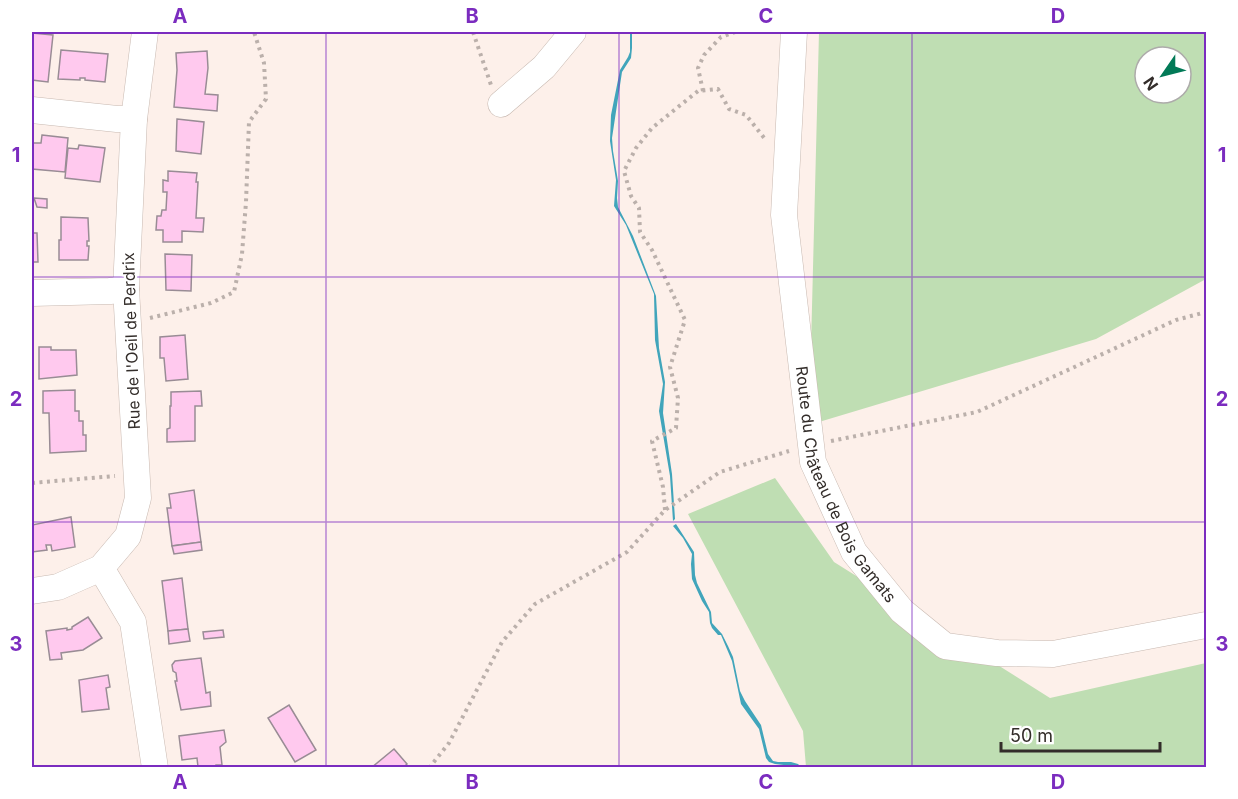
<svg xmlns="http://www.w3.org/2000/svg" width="1238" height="799" font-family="Inter,sans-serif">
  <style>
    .green { fill: #bfdeb3; fill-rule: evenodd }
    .water { fill: #41a5bb }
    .building { fill: #ffc9ee; stroke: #998c95; stroke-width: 1.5 }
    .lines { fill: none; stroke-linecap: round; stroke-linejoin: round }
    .minor-casing { stroke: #c8b9b1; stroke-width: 27 }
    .path { stroke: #bbb0ab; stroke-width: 4; stroke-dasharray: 3 4.5; stroke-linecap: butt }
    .minor { stroke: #fff; stroke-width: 26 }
    .grid { fill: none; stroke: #7b2cbf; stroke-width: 1.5; stroke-opacity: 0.55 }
    .labels { text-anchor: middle; stroke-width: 4.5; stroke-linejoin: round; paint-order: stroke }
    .street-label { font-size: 16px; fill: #332d2a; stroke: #fff }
    .neatline { fill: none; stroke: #7b2cbf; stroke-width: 2 }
    .grid-label { font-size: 20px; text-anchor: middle; font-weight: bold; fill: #7b2cbf }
  </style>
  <rect width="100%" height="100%" fill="#fdf0ea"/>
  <!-- green -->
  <g class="green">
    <path d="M819,32H1206V279L1096,339L809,425ZM1145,57H1181V93H1145Z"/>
    <path d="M775,478L834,562L1050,698L1206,663V767H806L803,731L688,514Z"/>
  </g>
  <!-- water -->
  <g class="water">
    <path d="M630,32H632V48L631,58L622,72L612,138L613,151L618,181L617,198L618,207L633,236L656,296L659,348L665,382L663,413L672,474L675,519L673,521L670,476L659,411L663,384L655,340L654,294L626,225L614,206L616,180L610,141L611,115L620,70L628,57L630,52Z"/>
    <path d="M676,524L694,552L695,575L697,583L711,612L712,623L722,634L728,646L733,657L740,691L745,701L761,725L768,754L773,761L778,762H791L798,764L801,767L775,764L769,762L766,758L759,729L741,704L732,661L721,635H718L712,628L710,623L709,612L702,601L692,579L691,564L692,554L683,538L673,526Z"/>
  </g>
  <!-- building -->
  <g class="building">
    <path d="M32,33L53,35L48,82L32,80Z"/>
    <path d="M61,50L108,54L105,82L85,80V78H80V80L58,79Z"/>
    <path d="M207,51L208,68L205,94L218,95L217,111L174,107L177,70L176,53Z"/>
    <path d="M177,119L204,122L201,154L176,151Z"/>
    <path d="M42,135L68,138L65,172L32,169V143H41Z"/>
    <path d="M79,145L105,148L100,182L65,178L68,148L78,149Z"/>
    <path d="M168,171L197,173L196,182H198L196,218H204L203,232L182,231V242H163V230H156L157,216H161L162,210H166L167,192H163V180L168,181Z"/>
    <path d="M34,198L47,199V208L37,207Z"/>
    <path d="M61,217L88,218L89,241H87V246H89L88,260H59V240H61Z"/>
    <path d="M32,233H37L38,262H32Z"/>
    <path d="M165,254L192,255L191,291L166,290Z"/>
    <path d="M185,335L188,379L166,381L164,358H160V337Z"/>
    <path d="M39,347H51V350H76L77,375L39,379Z"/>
    <path d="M75,390V411H79V421H83V435H86V451L50,453L49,413H43V391Z"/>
    <path d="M201,391L202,406H195V441L167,442V429L170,428V406H171V392Z"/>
    <path d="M194,490L201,542L172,546L167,508H171L169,494Z"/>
    <path d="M71,517L75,547L52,551L51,545H46L47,550L32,552V525Z"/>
    <path d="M201,542L202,550L174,554L172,546Z"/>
    <path d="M182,578L188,629L168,631L162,581Z"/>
    <path d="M88,617L102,638L83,650L61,653L62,659L50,660L46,631L67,628V630L72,629V627Z"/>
    <path d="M188,629L190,641L169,644L168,631Z"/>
    <path d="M223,630L224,637L204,639L203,632Z"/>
    <path d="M201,658L206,693L210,692L211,706L181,710L175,681H177L176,673L173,671L172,665L175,661Z"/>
    <path d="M108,675L110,687L106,688L109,709L82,712L79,680Z"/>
    <path d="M289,705L316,750L295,762L268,718Z"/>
    <path d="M224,730L226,742L220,747L222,765H216V768H195L198,767L197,758L182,760L179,736Z"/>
    <path d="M394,749L407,764L403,768H371Z"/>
  </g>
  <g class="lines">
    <!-- minor casing -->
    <g class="minor-casing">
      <g id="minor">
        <path id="s1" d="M794,32L784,215L813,462L854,552L902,611L945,646L997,653L1053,654L1206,625"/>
        <path d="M501,104L544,67L573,32"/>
        <path d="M32,110L117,119H134"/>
        <path d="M32,293L110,291L126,289"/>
        <path d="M101,568L133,622L155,768"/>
        <path d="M32,591L58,587L101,568L128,536L138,498L126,289L134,119L145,32"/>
      </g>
    </g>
    <!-- path -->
    <g class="path">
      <path d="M473,32L491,85"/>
      <path d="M703,91L698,68L704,55L721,37L735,32"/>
      <path d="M150,318L211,303L234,292L242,254L246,202L249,122L266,99L264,63L254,32"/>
      <path d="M831,441L977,412L1176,320L1206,312"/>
      <path d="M32,483L115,476"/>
      <path d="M665,510L663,487L652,441L676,428L678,398L670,367L685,320L652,250L640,232L639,208L631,196L624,171L636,148L652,128L698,91L718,89L729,109L746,115L765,139"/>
      <path d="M429,768L449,743L502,642L535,604L627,552L665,510L720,472L789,451"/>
    </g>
    <!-- minor -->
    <use href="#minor" class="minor"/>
  </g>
  <!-- grid -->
  <path class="grid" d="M326,32V768M619,32V768M912,32V768M32,277H1206M32,522H1206"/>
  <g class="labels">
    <!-- street labels -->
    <g class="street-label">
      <text transform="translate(131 341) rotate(-92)" y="6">Rue de l'Oeil de Perdrix</text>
      <text dy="6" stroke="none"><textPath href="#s1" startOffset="464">Route du Château de Bois Gamats</textPath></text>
    </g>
  </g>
  <!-- border -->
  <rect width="1238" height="799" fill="none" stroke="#ffffff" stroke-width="66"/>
  <!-- north arrow -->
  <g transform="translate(1163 75) rotate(235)"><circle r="28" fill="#ffffff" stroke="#adabaa" stroke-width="1.5"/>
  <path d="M0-4.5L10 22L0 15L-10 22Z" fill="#027a57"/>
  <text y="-9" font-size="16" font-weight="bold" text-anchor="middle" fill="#332d2a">N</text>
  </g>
  <!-- scale -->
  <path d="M1001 742v9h159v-9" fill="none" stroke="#332d2a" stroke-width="3"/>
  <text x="1010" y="742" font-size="18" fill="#332d2a" stroke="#ffffff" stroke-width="4.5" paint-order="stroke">50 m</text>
  <rect x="33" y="33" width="1172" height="733" class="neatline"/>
  <g class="grid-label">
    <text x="180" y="23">A</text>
    <text x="472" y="23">B</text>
    <text x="766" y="23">C</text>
    <text x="1058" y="23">D</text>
    <text x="16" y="162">1</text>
    <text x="1222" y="162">1</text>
    <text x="16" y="406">2</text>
    <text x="1222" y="406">2</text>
    <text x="16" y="651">3</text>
    <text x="1222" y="651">3</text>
    <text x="180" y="789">A</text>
    <text x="472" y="789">B</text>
    <text x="766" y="789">C</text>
    <text x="1058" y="789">D</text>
  </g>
</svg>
